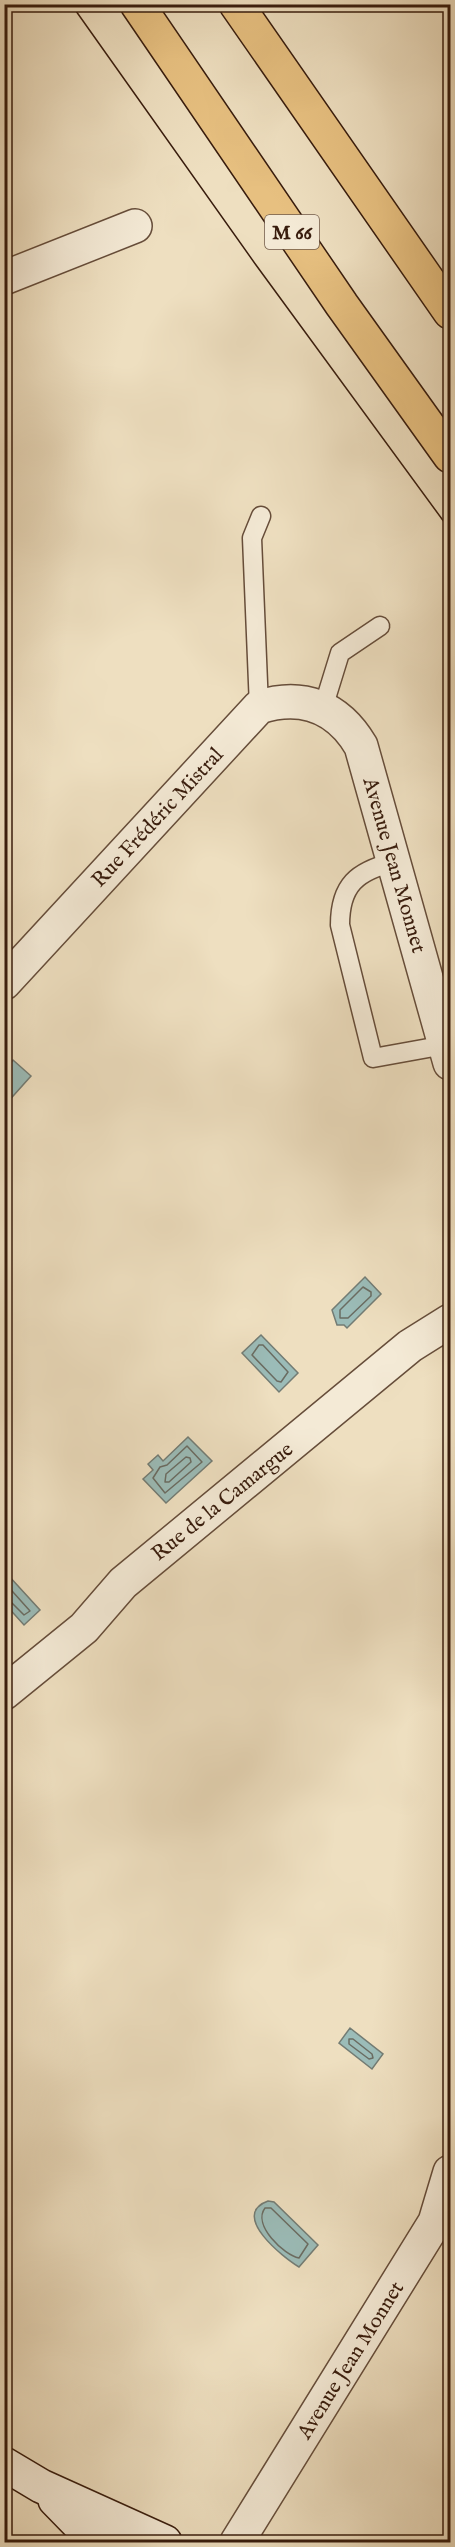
<svg xmlns="http://www.w3.org/2000/svg" width="455" height="2547" font-family="'IM FELL English',serif">
  <style>
    .water { fill: #9bbcb8; stroke: #737c74; stroke-width: 1.5 }
    .lines { fill: none; stroke-linecap: round; stroke-linejoin: round }
    .shore { stroke: #6a6c62; stroke-width: 1.5 }
    .service-casing { stroke: #664d3a; stroke-width: 21 }
    .minor-casing { stroke: #664d3a; stroke-width: 36 }
    .secondary-casing { stroke: #381c0d; stroke-width: 36 }
    .trunk-casing { stroke: #381c0d; stroke-width: 36 }
    .service { stroke: #f4ead6; stroke-width: 18 }
    .minor { stroke: #f4ead6; stroke-width: 33 }
    .secondary { stroke: #f4ead6; stroke-width: 33 }
    .trunk { stroke: #e7c080; stroke-width: 33 }
    .tram { stroke: #381c0d; stroke-width: 1.5 }
    .labels { text-anchor: middle; stroke-width: 5; stroke-linejoin: round; paint-order: stroke }
    .shield { fill: #f4ead6; stroke: #705a49; stroke-width: 1.5 }
    .shield-label { font-size: 20px; font-weight: bold; fill: #381c0d }
    .street-label { font-size: 21px; fill: #381c0d; stroke: #f4ead6 }
  </style>
  <rect width="100%" height="100%" fill="#eedfc0"/>
  <filter id="stains"><feTurbulence type="fractalNoise" baseFrequency=".00333" numOctaves="4"/><feColorMatrix values="0 0 0 0 .2 0 0 0 0 .09 0 0 0 0 .02 0 0 0 .5 -.17"/></filter>
  <radialGradient id="worn" r=".72"><stop offset=".6" stop-color="#630" stop-opacity="0"/><stop offset="1" stop-color="#630" stop-opacity=".3"/></radialGradient>
  <!-- water -->
  <g class="water">
    <path d="M13,1060L31,1076L5,1105V1070Z"/>
    <path d="M365,1277L381,1294L347,1328L344,1325H337L332,1310Z"/>
    <path d="M261,1335L298,1373L279,1392L242,1353Z"/>
    <path d="M188,1437L212,1461L166,1503L143,1479L153,1470L148,1464L158,1455L163,1461Z"/>
    <path d="M8,1575L40,1610L24,1625L5,1604V1578Z"/>
    <path d="M350,2028L383,2054L372,2069L339,2043Z"/>
    <path d="M268,2201L274,2202L318,2245L299,2267C284,2258 229,2215 268,2201Z"/>
  </g>
  <g class="lines">
    <!-- shore -->
    <g class="shore">
      <path d="M363,1287L371,1292V1296L348,1318H340V1310Z"/>
      <path d="M259,1345H263L288,1372L281,1382L277,1381L252,1355Z"/>
      <path d="M187,1446L202,1462L165,1493L153,1478L160,1467L167,1465Z"/>
      <path d="M186,1457L190,1458L191,1462L169,1482H165L166,1474Z"/>
      <path d="M4,1582L30,1611L24,1615L11,1602L4,1600"/>
      <path d="M349,2039H353L372,2054L373,2058L369,2059L349,2044Z"/>
      <path d="M265,2208H271L308,2244L299,2258C284,2255 252,2225 265,2208Z"/>
    </g>
    <!-- service casing -->
    <g class="service-casing">
      <g id="service">
        <path d="M259,707L252,538L261,516"/>
        <path d="M323,708L340,653L380,626"/>
        <path d="M394,862C357,871 340,885 340,925L373,1058L445,1045"/>
      </g>
    </g>
    <!-- minor casing -->
    <g class="minor-casing">
      <g id="minor">
        <path d="M4,278L135,226"/>
        <path d="M4,983L259,707C303,693 338,707 361,746L450,1063"/>
        <path d="M4,1693L84,1628L123,1583L410,1346L450,1321"/>
        <path d="M237,2542L435,2222L450,2172"/>
      </g>
    </g>
    <!-- secondary casing -->
    <g class="secondary-casing">
      <g id="secondary">
        <path d="M4,2464L41,2486L165,2542"/>
        <path d="M55,2500L96,2542"/>
      </g>
    </g>
    <!-- trunk casing -->
    <g class="trunk-casing">
      <g id="trunk">
        <path d="M137,4L342,305L450,456"/>
        <path d="M236,4L450,312"/>
      </g>
    </g>
    <!-- service -->
    <use href="#service" class="service"/>
    <!-- minor -->
    <use href="#minor" class="minor"/>
    <!-- secondary -->
    <use href="#secondary" class="secondary"/>
    <!-- trunk -->
    <use href="#trunk" class="trunk"/>
    <!-- tram -->
    <path class="tram" d="M71,4L256,265L450,530"/>
  </g>
  <g class="labels">
    <!-- shield labels -->
    <rect class="shield" x="265" y="215" width="54" height="34" rx="4.5"/>
    <g class="shield-label">
      <text x="292" y="239">M 66</text>
    </g>
    <!-- street labels -->
    <g class="street-label">
      <text transform="translate(157 817) rotate(-47)" y="7">Rue Frédéric Mistral</text>
      <text transform="translate(395 865) rotate(74)" y="7">Avenue Jean Monnet</text>
      <text transform="translate(222 1501) rotate(-39)" y="7">Rue de la Camargue</text>
      <text transform="translate(350 2360) rotate(-58)" y="7">Avenue Jean Monnet</text>
    </g>
  </g>
  <!-- margin -->
  <rect width="455" height="2547" fill="none" stroke="#eedfc0" stroke-width="24"/>
  <rect x="6" y="6" width="443" height="2535" fill="none" stroke="#381c0d" stroke-width="3"/>
  <rect x="12" y="12" width="431" height="2523" fill="none" stroke="#381c0d" stroke-width="1.5"/>
  <rect width="100%" height="100%" filter="url(#stains)"/>
  <rect width="100%" height="100%" fill="url(#worn)"/>
</svg>
